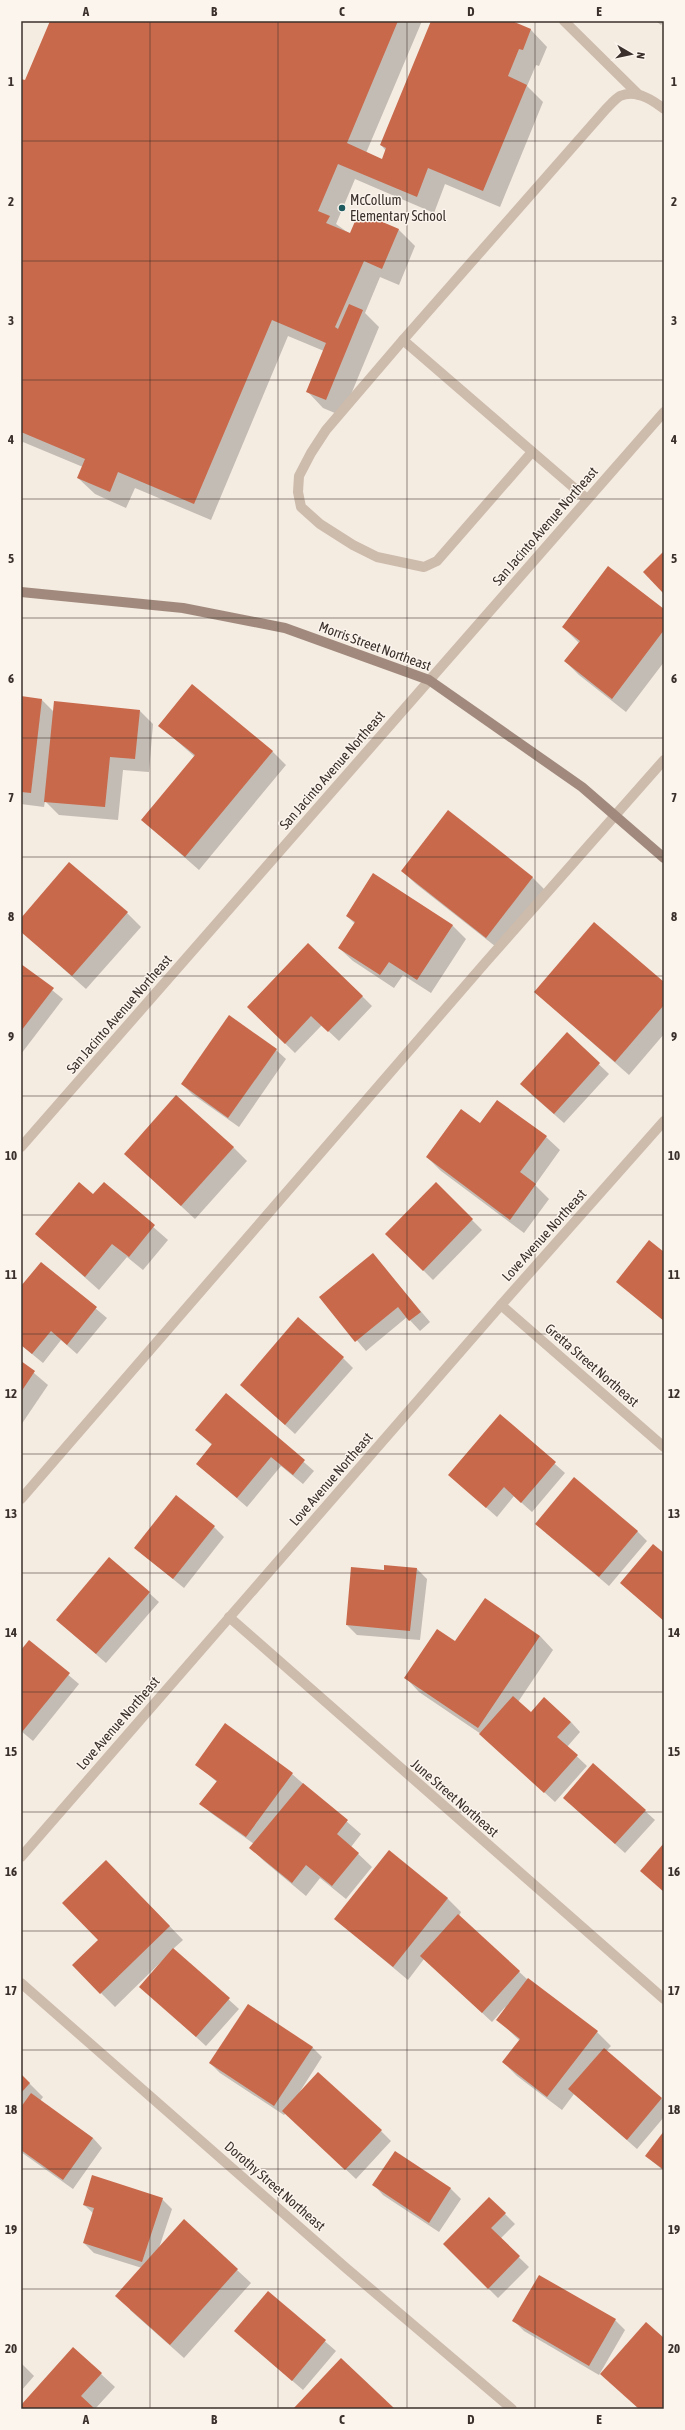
<svg xmlns="http://www.w3.org/2000/svg" width="685" height="2430" font-family="'Asap Condensed',sans-serif">
  <style>
    .shadow { fill: #0003 }
    .building { fill: #c8694b }
    .lines { fill: none; stroke-linecap: round; stroke-linejoin: round }
    .lane { stroke: #cdbbac; stroke-width: 10 }
    .street { stroke: #cdbbac; stroke-width: 10 }
    .secondary { stroke: #a18a7d; stroke-width: 10 }
    .grid { fill: none; stroke: #3b302b; stroke-width: 1; stroke-opacity: 0.55 }
    .poi-dot { fill: #1f5a5e; stroke: #fbf5ee; stroke-width: 1.5 }
    .labels { text-anchor: middle; stroke-width: 3; stroke-linejoin: round; paint-order: stroke }
    .poi-label { font-size: 14px; fill: #3b302b; stroke: #fbf5ee; text-anchor: start }
    .street-label { font-size: 14px; fill: #3b302b; stroke: #fbf5ee }
    .neatline { fill: none; stroke: #3b302b; stroke-width: 1.5 }
    .grid-label { font-size: 13px; text-anchor: middle; font-weight: bold; fill: #3b302b }
  </style>
  <rect width="100%" height="100%" fill="#f4ebe1"/>
  <!-- shadow -->
  <g class="shadow">
    <path d="M51,21H422L366,153L383,160L386,151L381,145L432,21H509L531,30L547,47L539,66L536,65L527,86L543,102L500,207L445,184L434,213L355,179L336,224L350,234L398,229L415,246L399,285L380,277L365,313L379,327L342,416L323,408L307,391L324,351L288,336L211,520L135,488L126,508L95,494L78,478L83,467L23,442L21,446V80L26,82Z"/>
    <path d="M656,21H664L661,25Z"/>
    <path d="M664,611V662L626,712L579,675L565,661L579,643L563,627Z"/>
    <path d="M21,697L42,700L54,712L140,711L153,724L149,772L123,770L118,820L59,815L45,801L44,807L21,804Z"/>
    <path d="M160,726L272,751L286,765L199,870L142,820L195,757Z"/>
    <path d="M402,871L532,877L546,891L500,950L416,884Z"/>
    <path d="M127,913L141,927L86,989L21,931V919Z"/>
    <path d="M347,916L452,925L466,939L431,993L403,975L394,988L353,961L339,948L355,924Z"/>
    <path d="M21,965L63,999L21,1054Z"/>
    <path d="M664,983V1034L629,1075L535,992Z"/>
    <path d="M362,996L372,1006L339,1041L322,1025L295,1053L258,1017Z"/>
    <path d="M567,1034L609,1074L564,1123L531,1094Z"/>
    <path d="M276,1050L286,1059L239,1127L192,1094L182,1084Z"/>
    <path d="M480,1124L546,1137L560,1150L535,1185L549,1199L524,1233L441,1171L427,1157Z"/>
    <path d="M233,1147L247,1161L195,1219L125,1154Z"/>
    <path d="M104,1184L168,1240L143,1270L127,1257L99,1290L36,1234L93,1196Z"/>
    <path d="M436,1184L482,1230L433,1280L387,1234Z"/>
    <path d="M664,1253V1321L617,1282Z"/>
    <path d="M373,1255L430,1322L420,1331L407,1317L366,1351L320,1297Z"/>
    <path d="M41,1263L107,1318L77,1354L61,1340L43,1363L21,1345V1288Z"/>
    <path d="M343,1358L353,1368L295,1434L251,1394Z"/>
    <path d="M21,1362L48,1385L21,1425Z"/>
    <path d="M226,1394L314,1471L303,1484L281,1466L247,1507L197,1464L212,1445L196,1430Z"/>
    <path d="M500,1415L565,1473L532,1512L514,1496L497,1517L449,1475Z"/>
    <path d="M214,1527L224,1537L184,1588L135,1548Z"/>
    <path d="M637,1531L647,1541L609,1586L546,1533Z"/>
    <path d="M664,1555V1621L621,1583Z"/>
    <path d="M385,1566L417,1569L427,1579L420,1640L357,1635L347,1625L352,1569L385,1571Z"/>
    <path d="M149,1593L159,1602L106,1663L57,1620Z"/>
    <path d="M540,1636L553,1650L518,1702L531,1713L571,1722L580,1732L567,1747L587,1766L555,1802L481,1734L419,1692L406,1678L456,1643Z"/>
    <path d="M29,1642L79,1684L33,1741L21,1731V1652Z"/>
    <path d="M196,1764L292,1774L361,1834L351,1847L372,1867L346,1899L320,1878L306,1896L264,1861L251,1848L254,1844L211,1813L201,1803L217,1782Z"/>
    <path d="M575,1808L645,1811L655,1820L625,1853Z"/>
    <path d="M389,1851L448,1899L461,1912L459,1916L528,1980L597,2032L611,2046L606,2051L664,2101V2117L637,2149L574,2094L562,2110L517,2076L503,2062L520,2041L498,2020L506,2006L492,2022L424,1959L408,1980L335,1919Z"/>
    <path d="M120,1875L183,1940L173,1949L239,2009L206,2046L141,1987L164,1959L115,2007L73,1965L99,1940Z"/>
    <path d="M312,2047L322,2057L299,2093L381,2131L391,2141L356,2179L286,2113L284,2115L220,2073L210,2063Z"/>
    <path d="M21,2075L43,2097L40,2101L93,2138L102,2148L73,2189L21,2152Z"/>
    <path d="M664,2133V2171L646,2156Z"/>
    <path d="M395,2152L451,2189L461,2199L439,2232L383,2195L374,2185Z"/>
    <path d="M489,2198L515,2224L500,2239L529,2267L498,2298L444,2244Z"/>
    <path d="M162,2199L172,2209L159,2248L184,2221L251,2283L184,2358L130,2310L142,2268L94,2253L84,2243L94,2214L84,2205Z"/>
    <path d="M268,2292L336,2351L303,2390L235,2331Z"/>
    <path d="M615,2320L625,2330L599,2375L524,2331L514,2321Z"/>
    <path d="M21,2363L34,2376L21,2391Z"/>
    <path d="M101,2374L115,2387L95,2409H21V2406Z"/>
  </g>
  <!-- building -->
  <g class="building">
    <path d="M50,21H398L347,143L382,159L386,148L380,145L431,21H512L531,29L523,50L519,49L508,76L527,85L483,191L428,168L417,197L338,164L318,211L330,216L326,223L350,233L359,212L399,229L382,269L364,261L335,327L338,329L349,304L363,310L326,400L306,392L326,343L272,320L194,504L118,472L110,492L77,478L85,459L21,432V79L25,80Z"/>
    <path d="M664,551V594L643,572Z"/>
    <path d="M608,566L664,609V630L612,699L564,661L580,641L562,627Z"/>
    <path d="M192,684L273,751L185,857L141,820L195,755L158,726Z"/>
    <path d="M21,696L42,699L31,793L21,792Z"/>
    <path d="M54,701L140,710L135,759L110,757L105,807L44,802Z"/>
    <path d="M448,810L533,877L486,938L401,871Z"/>
    <path d="M69,862L128,912L72,976L21,932V918Z"/>
    <path d="M373,873L453,925L417,980L389,962L380,975L338,948L355,922L346,916Z"/>
    <path d="M594,922L664,982V1005L615,1062L534,992Z"/>
    <path d="M308,943L363,996L328,1032L311,1016L285,1044L247,1007Z"/>
    <path d="M21,964L54,988L21,1031Z"/>
    <path d="M229,1015L277,1049L228,1118L181,1084Z"/>
    <path d="M567,1032L600,1063L554,1114L520,1084Z"/>
    <path d="M176,1095L234,1147L181,1206L124,1154Z"/>
    <path d="M497,1100L547,1136L520,1172L536,1184L510,1220L426,1157L461,1109L480,1123Z"/>
    <path d="M79,1182L93,1194L104,1182L155,1225L129,1257L112,1244L85,1277L35,1234Z"/>
    <path d="M436,1182L473,1219L423,1271L385,1234Z"/>
    <path d="M649,1240L664,1252V1321L616,1282Z"/>
    <path d="M373,1253L421,1312L409,1321L398,1307L355,1342L319,1297Z"/>
    <path d="M41,1262L97,1307L67,1345L51,1331L32,1354L21,1345V1286Z"/>
    <path d="M298,1317L344,1357L285,1425L240,1385Z"/>
    <path d="M21,1361L35,1371L21,1392Z"/>
    <path d="M226,1393L305,1460L293,1475L271,1457L237,1498L196,1464L212,1444L195,1430Z"/>
    <path d="M500,1414L556,1462L521,1503L504,1487L486,1508L448,1475Z"/>
    <path d="M574,1477L638,1531L599,1577L535,1524Z"/>
    <path d="M176,1495L215,1526L173,1579L134,1548Z"/>
    <path d="M653,1544L664,1553V1621L620,1583Z"/>
    <path d="M109,1557L150,1592L96,1654L56,1620Z"/>
    <path d="M384,1565L417,1568L410,1631L346,1625L351,1567L384,1570Z"/>
    <path d="M485,1598L540,1636L478,1728L404,1678L437,1629L455,1641Z"/>
    <path d="M29,1640L70,1673L22,1732L21,1650Z"/>
    <path d="M513,1696L531,1712L544,1697L571,1722L557,1737L578,1755L544,1793L479,1734Z"/>
    <path d="M225,1723L293,1773L246,1837L199,1804L217,1781L195,1765Z"/>
    <path d="M593,1763L646,1810L615,1844L563,1798Z"/>
    <path d="M303,1783L348,1820L337,1834L359,1853L332,1886L306,1865L292,1883L249,1848Z"/>
    <path d="M664,1843V1892L640,1871Z"/>
    <path d="M389,1850L448,1898L393,1967L334,1919Z"/>
    <path d="M106,1860L170,1926L100,1994L72,1965L98,1940L62,1903Z"/>
    <path d="M458,1914L520,1971L482,2013L420,1956Z"/>
    <path d="M173,1948L230,1998L196,2037L139,1987Z"/>
    <path d="M528,1978L598,2031L547,2097L502,2062L520,2039L496,2020Z"/>
    <path d="M248,2004L313,2047L274,2106L209,2063Z"/>
    <path d="M604,2048L662,2098L627,2140L568,2089Z"/>
    <path d="M318,2072L382,2130L345,2170L282,2111Z"/>
    <path d="M21,2074L30,2083L21,2093Z"/>
    <path d="M31,2093L93,2138L63,2180L21,2150V2107Z"/>
    <path d="M664,2131V2170L645,2156Z"/>
    <path d="M395,2151L451,2188L429,2223L372,2185Z"/>
    <path d="M92,2175L163,2198L142,2262L83,2243L94,2208L83,2205Z"/>
    <path d="M489,2197L506,2213L491,2228L520,2256L488,2289L443,2244Z"/>
    <path d="M184,2219L238,2269L170,2345L115,2296Z"/>
    <path d="M539,2275L616,2319L589,2366L512,2321Z"/>
    <path d="M268,2291L326,2340L292,2381L234,2331Z"/>
    <path d="M646,2322L664,2338V2409H639L600,2374Z"/>
    <path d="M73,2347L102,2373L81,2396L95,2409H21V2405Z"/>
    <path d="M341,2358L395,2409H293Z"/>
  </g>
  <g class="lines">
    <!-- lane -->
    <g class="lane">
      <path d="M564,21L639,95"/>
      <path d="M403,340L326,430L311,453L299,476L298,492L301,507L320,524L353,545L377,557L424,567L437,561L532,452"/>
      <path d="M587,499L403,340L606,109C610,105 615,99 620,96C635,89 653,100 664,109"/>
      <path d="M21,1499L485,963L664,760"/>
    </g>
    <!-- street -->
    <g class="street">
      <path d="M21,1147L664,412"/>
      <path d="M501,1305L664,1447"/>
      <path d="M229,1617L664,1999"/>
      <path d="M21,1857L501,1305L664,1121"/>
      <path d="M21,1983L346,2268L512,2409"/>
    </g>
    <!-- secondary -->
    <path class="secondary" d="M21,592L183,608L285,628L429,680L582,787L664,858"/>
  </g>
  <!-- grid -->
  <path class="grid" d="M150,21V2409M278,21V2409M407,21V2409M535,21V2409M21,141H664M21,261H664M21,380H664M21,499H664M21,618H664M21,738H664M21,857H664M21,976H664M21,1096H664M21,1215H664M21,1334H664M21,1454H664M21,1573H664M21,1692H664M21,1812H664M21,1931H664M21,2050H664M21,2169H664M21,2289H664"/>
  <!-- markers -->
  <circle class="poi-dot" cx="342" cy="208" r="4"/>
  <g class="labels">
    <!-- poi labels -->
    <g class="poi-label">
      <text x="350" y="205">McCollum<tspan x="350" dy="16">Elementary School</tspan></text>
    </g>
    <!-- street labels -->
    <g class="street-label">
      <text transform="translate(545 526) rotate(-49)" y="5">San Jacinto Avenue Northeast</text>
      <text transform="translate(375 646) rotate(20)" y="5">Morris Street Northeast</text>
      <text transform="translate(332 770) rotate(-49)" y="5">San Jacinto Avenue Northeast</text>
      <text transform="translate(119 1014) rotate(-49)" y="5">San Jacinto Avenue Northeast</text>
      <text transform="translate(544 1235) rotate(-48)" y="5">Love Avenue Northeast</text>
      <text transform="translate(592 1365) rotate(41)" y="5">Gretta Street Northeast</text>
      <text transform="translate(331 1479) rotate(-49)" y="5">Love Avenue Northeast</text>
      <text transform="translate(118 1723) rotate(-49)" y="5">Love Avenue Northeast</text>
      <text transform="translate(455 1798) rotate(41)" y="5">June Street Northeast</text>
      <text transform="translate(275 2186) rotate(41)" y="5">Dorothy Street Northeast</text>
    </g>
  </g>
  <!-- border -->
  <rect width="685" height="2430" fill="none" stroke="#fbf5ee" stroke-width="44"/>
  <!-- north arrow -->
  <g transform="translate(631 54) rotate(99)" stroke="#fbf5ee" stroke-width="3" paint-order="stroke">
  <path d="M0-3L7 15L0 10L-7 15Z" fill="#3b302b"/>
  <text y="-6" font-size="11" font-weight="bold" text-anchor="middle" fill="#3b302b">N</text>
  </g>
  <rect x="22" y="22" width="641" height="2386" class="neatline"/>
  <g class="grid-label">
    <text x="86" y="16">A</text>
    <text x="214" y="16">B</text>
    <text x="342" y="16">C</text>
    <text x="471" y="16">D</text>
    <text x="599" y="16">E</text>
    <text x="11" y="86">1</text>
    <text x="674" y="86">1</text>
    <text x="11" y="206">2</text>
    <text x="674" y="206">2</text>
    <text x="11" y="325">3</text>
    <text x="674" y="325">3</text>
    <text x="11" y="444">4</text>
    <text x="674" y="444">4</text>
    <text x="11" y="563">5</text>
    <text x="674" y="563">5</text>
    <text x="11" y="683">6</text>
    <text x="674" y="683">6</text>
    <text x="11" y="802">7</text>
    <text x="674" y="802">7</text>
    <text x="11" y="921">8</text>
    <text x="674" y="921">8</text>
    <text x="11" y="1041">9</text>
    <text x="674" y="1041">9</text>
    <text x="11" y="1160">10</text>
    <text x="674" y="1160">10</text>
    <text x="11" y="1279">11</text>
    <text x="674" y="1279">11</text>
    <text x="11" y="1398">12</text>
    <text x="674" y="1398">12</text>
    <text x="11" y="1518">13</text>
    <text x="674" y="1518">13</text>
    <text x="11" y="1637">14</text>
    <text x="674" y="1637">14</text>
    <text x="11" y="1756">15</text>
    <text x="674" y="1756">15</text>
    <text x="11" y="1876">16</text>
    <text x="674" y="1876">16</text>
    <text x="11" y="1995">17</text>
    <text x="674" y="1995">17</text>
    <text x="11" y="2114">18</text>
    <text x="674" y="2114">18</text>
    <text x="11" y="2234">19</text>
    <text x="674" y="2234">19</text>
    <text x="11" y="2353">20</text>
    <text x="674" y="2353">20</text>
    <text x="86" y="2424">A</text>
    <text x="214" y="2424">B</text>
    <text x="342" y="2424">C</text>
    <text x="471" y="2424">D</text>
    <text x="599" y="2424">E</text>
  </g>
</svg>
